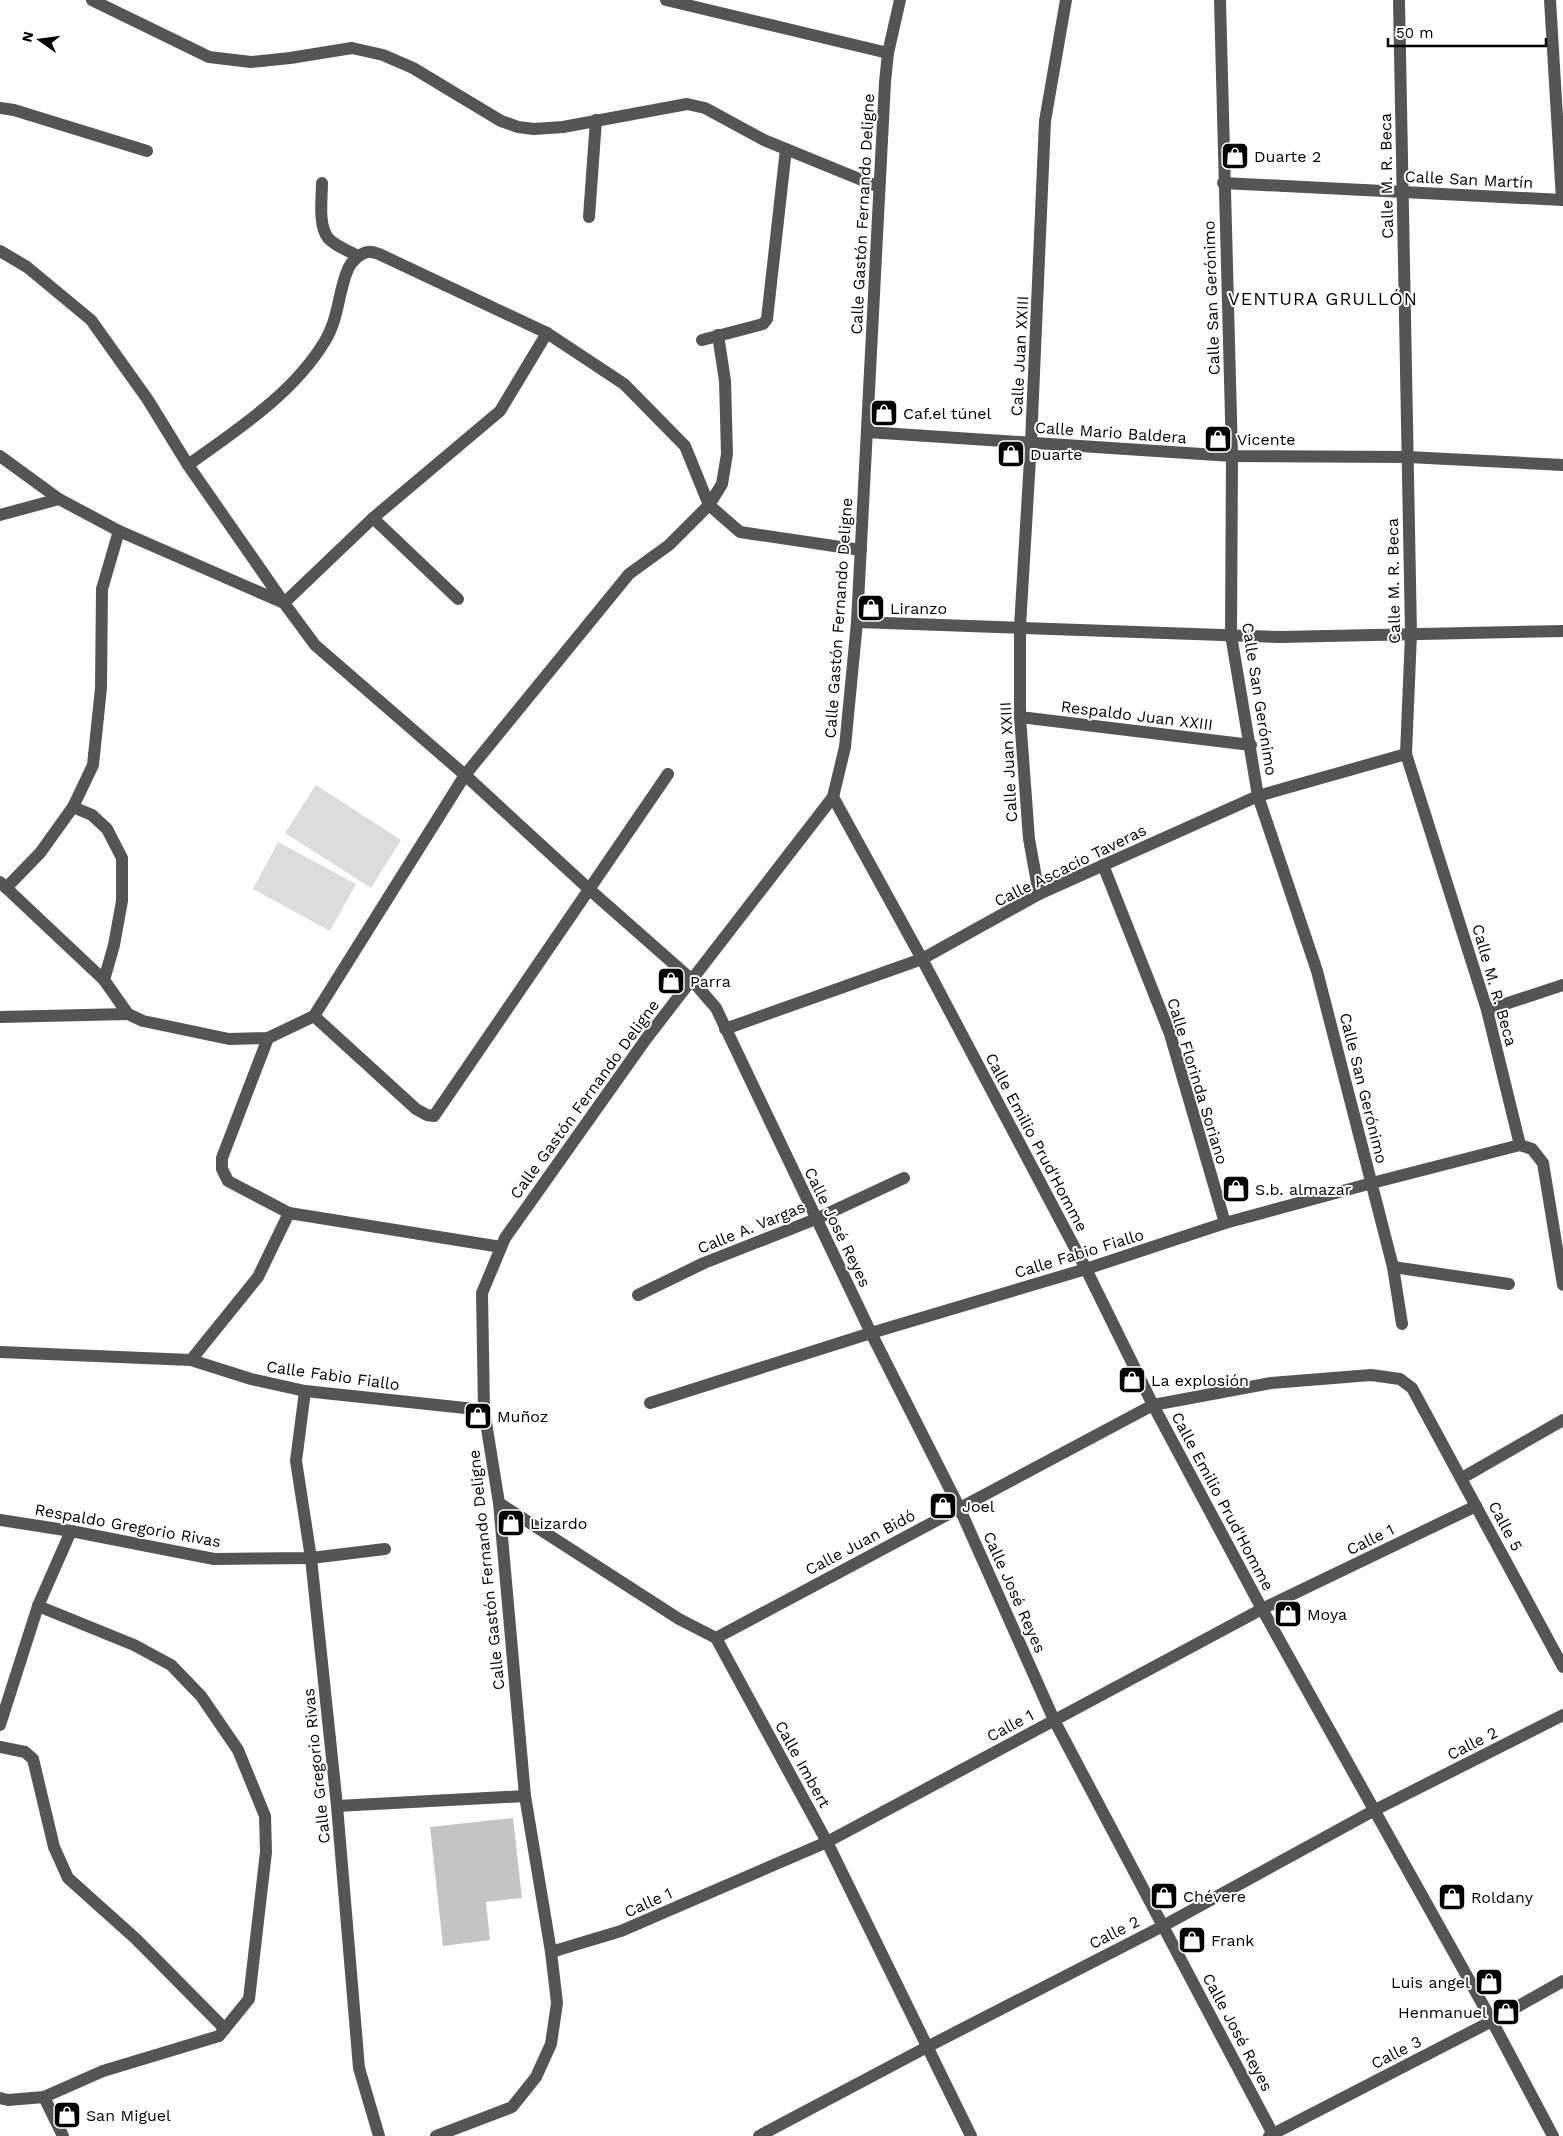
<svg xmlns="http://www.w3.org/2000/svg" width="1563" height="2136" font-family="'Work Sans',sans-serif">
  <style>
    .green { fill: #dcdcdc }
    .building { fill: #c4c4c4 }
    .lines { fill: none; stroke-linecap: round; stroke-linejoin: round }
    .minor { stroke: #555; stroke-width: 12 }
    .labels { text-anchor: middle; stroke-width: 4; stroke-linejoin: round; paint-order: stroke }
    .poi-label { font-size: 16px; fill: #000; stroke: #fff; text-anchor: start }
    .street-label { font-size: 16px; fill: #000; stroke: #fff }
    .neighbourhood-label { font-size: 18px; letter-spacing: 1px; fill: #000; stroke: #fff }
  </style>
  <rect width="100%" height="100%" fill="#fff"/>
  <!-- green -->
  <g class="green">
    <path d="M316,785L401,840L371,888L285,833Z"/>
    <path d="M278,842L356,884L330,931L253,889Z"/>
  </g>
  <!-- building -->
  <path class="building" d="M513,1818L522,1898L486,1902L490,1940L443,1946L430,1827Z"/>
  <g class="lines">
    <!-- minor -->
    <g class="minor">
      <path d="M92,0L209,57L251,62L290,58L352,48L383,55L413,68L501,121L518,127L534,129L563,127L687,104L705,108L764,140L879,187"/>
      <path d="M666,0L888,53"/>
      <path d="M1220,0L1232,456L1231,635L1258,796L1317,971L1393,1267L1402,1324"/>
      <path d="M1399,0L1411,634L1406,754L1487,1010L1520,1145"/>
      <path d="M1550,0L1562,200"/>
      <path d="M0,108L14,110L147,151"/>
      <path d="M322,183C322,199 318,225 328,238C335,246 349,251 358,256"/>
      <path d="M1223,183L1563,200"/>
      <path d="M589,217L596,120"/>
      <path d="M0,251L27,267L91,320L148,400L188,465L284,603L315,645L465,775L590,890L691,979L716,1008L871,1333L959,1507L1054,1720L1274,2136"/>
      <path d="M702,340L763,324L767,319L786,149"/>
      <path d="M867,432L1232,456L1408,457L1563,465"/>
      <path d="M0,456L59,499L119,531L284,603L373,518L500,411L547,333"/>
      <path d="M188,465C238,429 293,394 325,341C339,318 338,292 348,269C351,262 360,253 368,252C371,251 376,253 379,254L547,333L624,384L685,446L709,505L740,532L861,550"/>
      <path d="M0,515L59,499"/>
      <path d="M373,518L458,599"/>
      <path d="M857,622L1280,637L1563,631"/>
      <path d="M1020,717L1251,745"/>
      <path d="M833,797L922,959L1086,1269L1153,1405L1262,1609L1492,2021L1553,2136"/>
      <path d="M73,807L92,815L107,829L122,858V901L114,945L104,980"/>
      <path d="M1103,865L1170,1034L1225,1223"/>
      <path d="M0,882L104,980L128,1014L143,1021L229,1039L268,1038L314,1016L465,775L629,574L669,545L709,505L722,484L727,454L725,381L718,335"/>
      <path d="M6,888L40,853L73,807L93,765L101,688L102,589L119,531"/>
      <path d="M1039,894L1029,839L1020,717V627L1031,442L1045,121L1066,0"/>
      <path d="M1487,1010L1563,985"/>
      <path d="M314,1016L416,1109L427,1115L434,1116L668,774"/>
      <path d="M0,1017L128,1014"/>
      <path d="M725,1029L922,959L1039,894L1258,796L1406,754"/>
      <path d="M268,1038L222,1158V1169L228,1181L289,1213L501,1247"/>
      <path d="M1520,1145L1532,1149L1543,1163L1563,1285"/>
      <path d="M1393,1267L1509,1284"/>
      <path d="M638,1295L704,1263L816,1219L904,1178"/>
      <path d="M0,1352L191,1360L251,1379L305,1391L484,1410"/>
      <path d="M191,1360L258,1277L289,1213"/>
      <path d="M305,1391L296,1461L311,1558L337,1806L359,2068L379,2136"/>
      <path d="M650,1403L871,1333L1086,1269L1225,1223L1372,1183L1520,1145"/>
      <path d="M1462,1478L1563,1420"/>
      <path d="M499,1503L679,1619L716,1638L827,1842L971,2136"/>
      <path d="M0,1520L71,1531L214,1559L311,1558L385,1549"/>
      <path d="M716,1638L1153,1405L1271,1383L1371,1375L1400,1379L1412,1388L1563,1667"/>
      <path d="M0,1725L38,1606L71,1531"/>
      <path d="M0,1747L25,1752L33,1759L54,1847L68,1878L136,1939L225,2029"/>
      <path d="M337,1806L525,1796"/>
      <path d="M551,1952L621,1931L827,1842L1262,1609L1476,1506"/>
      <path d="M44,2097L63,2136"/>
      <path d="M0,2098L8,2100L44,2097L103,2071L219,2036L249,1999L266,1852L265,1816L238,1750L201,1696L171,1665L134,1645L38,1606"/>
      <path d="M436,2136L512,2107L536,2077L551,2044L557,2003L551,1952L525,1796L499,1503L484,1410L482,1293L505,1238L646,1039L833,797L845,747L857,622L885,82L888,53L900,0"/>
      <path d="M759,2136L927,2047L1163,1926L1373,1811L1563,1715"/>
      <path d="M1269,2136L1492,2021L1563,1981"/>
    </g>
  </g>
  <!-- icons -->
  <defs>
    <g id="shop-square" transform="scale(1.4375)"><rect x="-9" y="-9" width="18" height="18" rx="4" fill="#000" stroke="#fff"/><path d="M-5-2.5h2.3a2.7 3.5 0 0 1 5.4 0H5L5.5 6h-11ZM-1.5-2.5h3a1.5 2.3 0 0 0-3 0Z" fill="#fff"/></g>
  </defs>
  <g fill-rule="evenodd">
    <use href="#shop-square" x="1235" y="156"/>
    <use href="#shop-square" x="884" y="413"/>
    <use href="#shop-square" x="1218" y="439"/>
    <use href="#shop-square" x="1011" y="454"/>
    <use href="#shop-square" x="871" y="608"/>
    <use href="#shop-square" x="671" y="981"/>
    <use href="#shop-square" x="1236" y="1189"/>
    <use href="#shop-square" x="1132" y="1380"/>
    <use href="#shop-square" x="478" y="1416"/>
    <use href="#shop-square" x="943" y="1506"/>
    <use href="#shop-square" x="511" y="1523"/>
    <use href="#shop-square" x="1288" y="1614"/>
    <use href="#shop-square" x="1164" y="1896"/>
    <use href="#shop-square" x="1452" y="1897"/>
    <use href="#shop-square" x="1192" y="1940"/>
    <use href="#shop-square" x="1489" y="1982"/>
    <use href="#shop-square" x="1506" y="2012"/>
    <use href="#shop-square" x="67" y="2115"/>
  </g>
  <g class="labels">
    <!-- poi labels -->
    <g class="poi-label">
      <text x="1254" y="162">Duarte 2</text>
      <text x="903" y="419">Caf.el túnel</text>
      <text x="1237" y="445">Vicente</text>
      <text x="1030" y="460">Duarte</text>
      <text x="890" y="614">Liranzo</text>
      <text x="690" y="987">Parra</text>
      <text x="1255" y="1195">S.b. almazar</text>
      <text x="1151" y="1386">La explosión</text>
      <text x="497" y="1422">Muñoz</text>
      <text x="962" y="1512">Joel</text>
      <text x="530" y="1529">Lizardo</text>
      <text x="1307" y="1620">Moya</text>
      <text x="1183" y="1902">Chévere</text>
      <text x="1471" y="1903">Roldany</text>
      <text x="1211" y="1946">Frank</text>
      <text x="1470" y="1988" text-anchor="end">Luis angel</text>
      <text x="1487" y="2018" text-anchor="end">Henmanuel</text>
      <text x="86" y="2121">San Miguel</text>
    </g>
    <!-- street labels -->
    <g class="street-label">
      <text transform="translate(1386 176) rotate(-91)" y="6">Calle M. R. Beca</text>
      <text transform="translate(1469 179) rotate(3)" y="6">Calle San Martín</text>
      <text transform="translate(862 214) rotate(-87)" y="6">Calle Gastón Fernando Deligne</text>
      <text transform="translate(1211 298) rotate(-92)" y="6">Calle San Gerónimo</text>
      <text transform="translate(1019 356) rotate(-87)" y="6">Calle Juan XXIII</text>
      <text transform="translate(1111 432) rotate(4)" y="6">Calle Mario Baldera</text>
      <text transform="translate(1393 581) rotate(-91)" y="6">Calle M. R. Beca</text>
      <text transform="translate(838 618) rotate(-86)" y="6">Calle Gastón Fernando Deligne</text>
      <text transform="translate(1260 699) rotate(81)" y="6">Calle San Gerónimo</text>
      <text transform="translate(1137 715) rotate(7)" y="6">Respaldo Juan XXIII</text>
      <text transform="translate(1008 762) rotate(-93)" y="6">Calle Juan XXIII</text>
      <text transform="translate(1070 865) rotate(-26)" y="6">Calle Ascacio Taveras</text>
      <text transform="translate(1495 985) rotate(74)" y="6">Calle M. R. Beca</text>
      <text transform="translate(1198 1081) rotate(73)" y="6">Calle Florinda Soriano</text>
      <text transform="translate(1364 1088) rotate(76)" y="6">Calle San Gerónimo</text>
      <text transform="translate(584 1099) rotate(-54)" y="6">Calle Gastón Fernando Deligne</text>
      <text transform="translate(1037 1142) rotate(62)" y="6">Calle Emilio Prud'Homme</text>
      <text transform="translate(751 1227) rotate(-22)" y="6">Calle A. Vargas</text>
      <text transform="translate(838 1227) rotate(64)" y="6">Calle José Reyes</text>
      <text transform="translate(1079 1253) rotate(-17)" y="6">Calle Fabio Fiallo</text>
      <text transform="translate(333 1375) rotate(8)" y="6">Calle Fabio Fiallo</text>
      <text transform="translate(1223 1501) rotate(62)" y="6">Calle Emilio Prud'Homme</text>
      <text transform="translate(128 1525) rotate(10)" y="6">Respaldo Gregorio Rivas</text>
      <text transform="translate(1506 1526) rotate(62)" y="6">Calle 5</text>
      <text transform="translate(1370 1539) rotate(-26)" y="6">Calle 1</text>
      <text transform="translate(860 1542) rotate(-28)" y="6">Calle Juan Bidó</text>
      <text transform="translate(486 1570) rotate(-96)" y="6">Calle Gastón Fernando Deligne</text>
      <text transform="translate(1015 1592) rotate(66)" y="6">Calle José Reyes</text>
      <text transform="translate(1010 1725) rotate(-28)" y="6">Calle 1</text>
      <text transform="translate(1472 1743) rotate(-27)" y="6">Calle 2</text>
      <text transform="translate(803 1764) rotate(61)" y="6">Calle Imbert</text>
      <text transform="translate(316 1766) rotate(-96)" y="6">Calle Gregorio Rivas</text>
      <text transform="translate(648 1902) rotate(-24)" y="6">Calle 1</text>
      <text transform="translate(1114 1932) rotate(-27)" y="6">Calle 2</text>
      <text transform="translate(1238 2032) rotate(62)" y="6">Calle José Reyes</text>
      <text transform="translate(1396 2052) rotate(-27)" y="6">Calle 3</text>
    </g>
    <!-- neighbourhood labels -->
    <g class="neighbourhood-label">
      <text x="1323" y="305">VENTURA GRULLÓN</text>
    </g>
  </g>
  <!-- north arrow -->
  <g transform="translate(40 40) rotate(284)" stroke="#ffffff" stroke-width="4" paint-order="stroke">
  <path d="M0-4L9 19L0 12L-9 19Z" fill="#000000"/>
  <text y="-8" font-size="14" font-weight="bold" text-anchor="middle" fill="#000000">N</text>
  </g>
  <!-- scale -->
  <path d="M1388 38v8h158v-8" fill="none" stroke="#000000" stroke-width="2.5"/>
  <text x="1396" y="38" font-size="15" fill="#000000" stroke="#ffffff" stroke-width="4" paint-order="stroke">50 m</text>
</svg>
